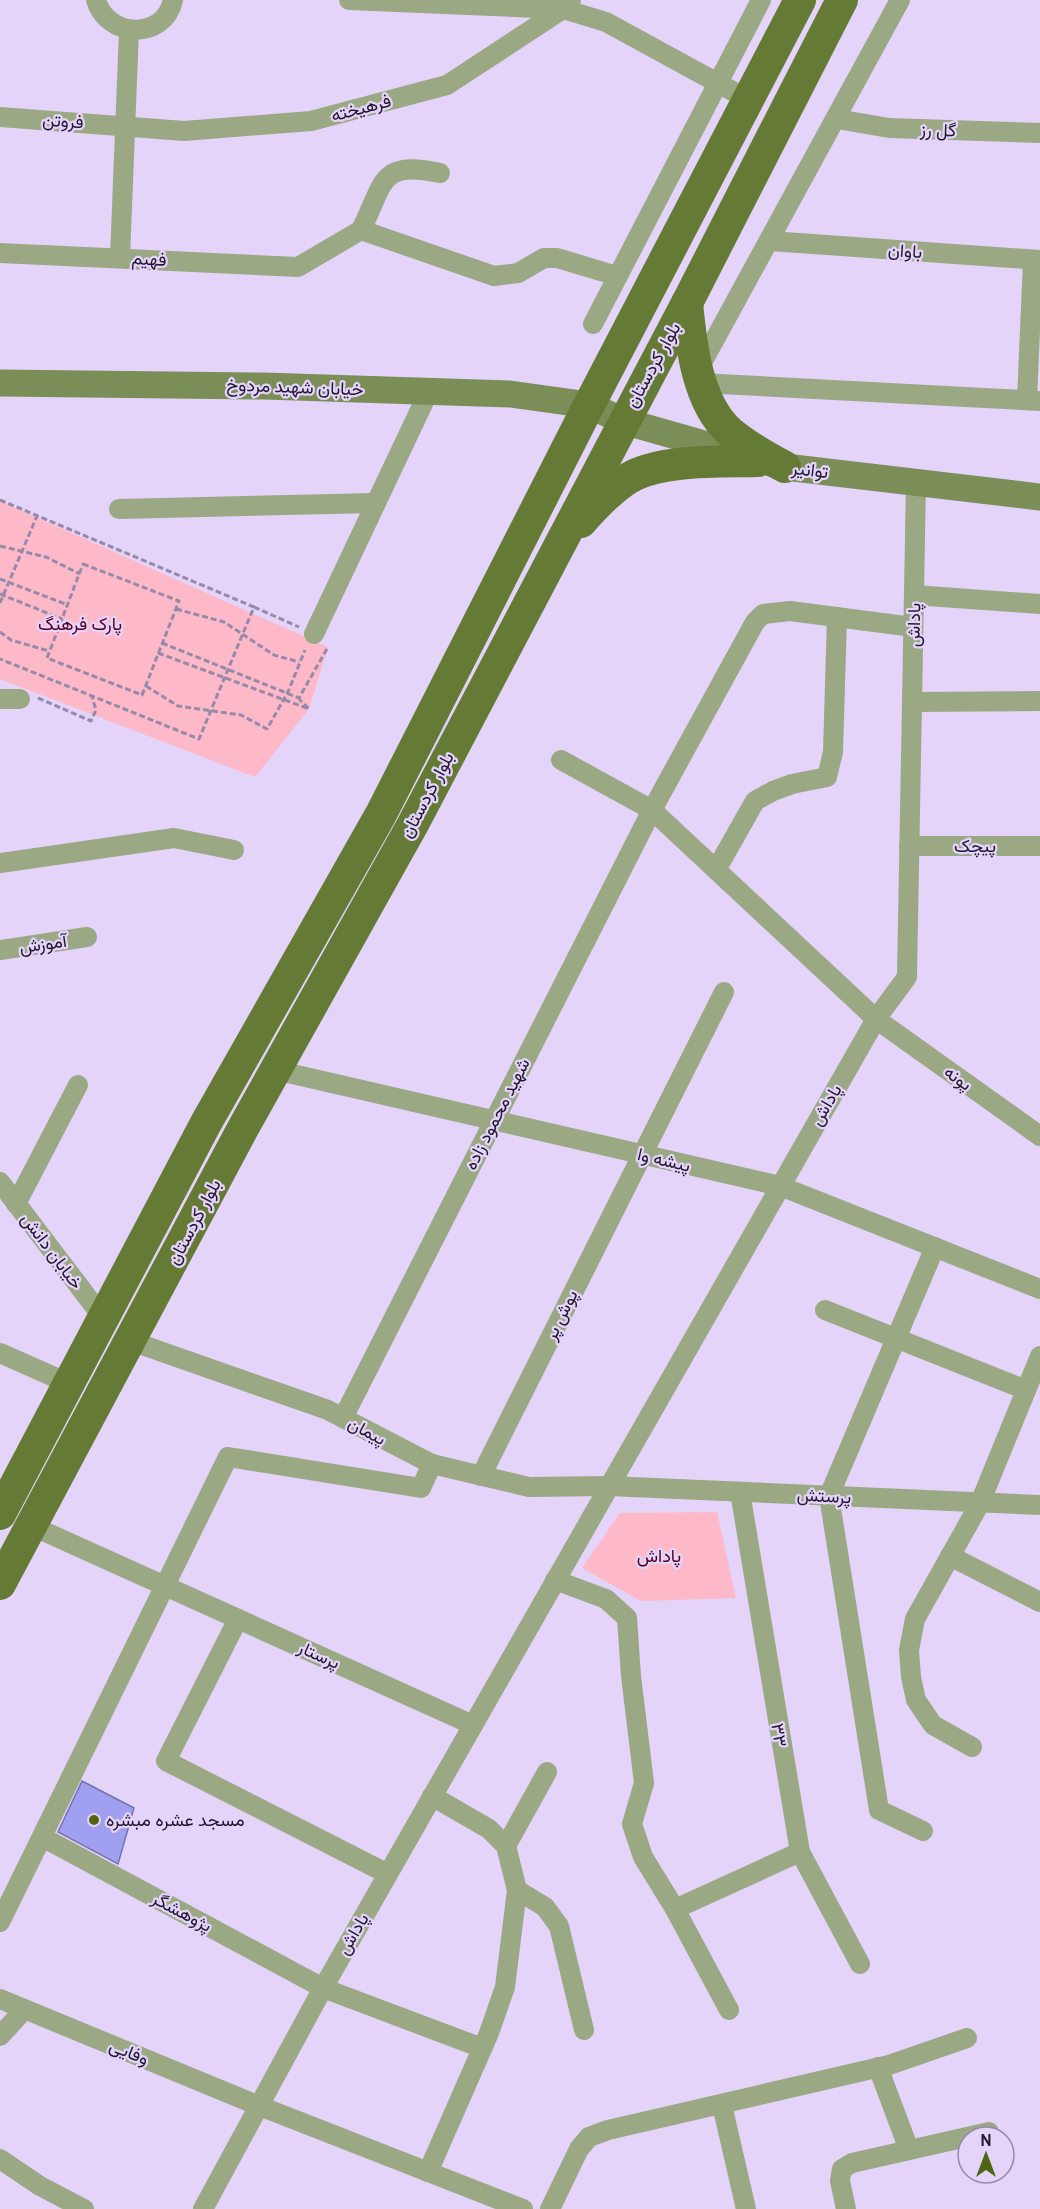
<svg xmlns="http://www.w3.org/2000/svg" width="1040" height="2209" font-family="Overpass,Vazirmatn,sans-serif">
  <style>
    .green { fill: #fdb9c8 }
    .building { fill: #a09ff0; stroke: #7473af; stroke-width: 1.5 }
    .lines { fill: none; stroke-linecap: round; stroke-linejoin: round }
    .path { stroke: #9689a9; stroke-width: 3; stroke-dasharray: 6 3; stroke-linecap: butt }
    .street { stroke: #9ba884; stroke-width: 20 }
    .secondary { stroke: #7b8e57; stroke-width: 27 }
    .primary { stroke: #657b35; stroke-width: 32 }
    .poi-dot { fill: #4f6512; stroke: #e4d4fa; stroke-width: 2 }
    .labels { text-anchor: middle; stroke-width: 4.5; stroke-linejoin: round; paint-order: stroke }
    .street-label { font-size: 18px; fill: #21172e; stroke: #e4d4fa }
    .park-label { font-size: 18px; fill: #530022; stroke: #e4d4fa }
    .poi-label { font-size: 18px; fill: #21172e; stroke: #e4d4fa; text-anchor: start }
  </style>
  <rect width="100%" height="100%" fill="#e4d4fa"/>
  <!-- green -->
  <g class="green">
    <path d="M0,501L328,647L309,709L255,777L0,679Z"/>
    <path d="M717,1512L736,1598L641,1601L582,1568L620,1513Z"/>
  </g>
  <!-- building -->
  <path class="building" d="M82,1781L134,1808L118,1864L58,1832Z"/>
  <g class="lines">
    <!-- path -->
    <g class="path">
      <path d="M0,500L254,607L199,739L0,659"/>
      <path d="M0,546L46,557L80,574"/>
      <path d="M83,564L179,601L142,695L47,658Z"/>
      <path d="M0,579L68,605"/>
      <path d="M0,594L62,619"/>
      <path d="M0,603L37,516"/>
      <path d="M254,607L299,627"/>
      <path d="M176,609L224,622L274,655L299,662"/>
      <path d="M0,632L11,640L49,651"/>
      <path d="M162,643L299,698L328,647"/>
      <path d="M158,653L309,709L299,699"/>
      <path d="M146,686L178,706L241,715L267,729L288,692L305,650"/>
      <path d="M38,698L91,721L96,710L92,697"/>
    </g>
    <!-- street -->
    <g class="street">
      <path d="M96,0C107,38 164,41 173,0"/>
      <path d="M349,0L563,9L606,22L747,99"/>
      <path d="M0,117L184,131L311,121L447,85L563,9L571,0"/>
      <path d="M837,119L889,128L1040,133"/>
      <path d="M361,230C385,182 379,160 440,173"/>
      <path d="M770,241L1040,260"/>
      <path d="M0,253L298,267L361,230L494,276L518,273L544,258H557L617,276"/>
      <path d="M120,258L129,30"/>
      <path d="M593,324L761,0"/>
      <path d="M697,372L900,0"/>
      <path d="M701,383L1040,401"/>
      <path d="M1027,400L1033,260"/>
      <path d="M119,509L376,503"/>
      <path d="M914,595L1040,604"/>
      <path d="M314,634L429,391"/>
      <path d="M0,699H20"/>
      <path d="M912,702L1040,701"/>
      <path d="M561,760L652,810L876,1019L1040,1136"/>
      <path d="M909,846H1040"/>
      <path d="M0,863L174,838L234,850"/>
      <path d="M716,870L755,801L773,791L792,784L827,777L833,752L837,617"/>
      <path d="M0,950L87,937"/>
      <path d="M275,1070L780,1186L1040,1289"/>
      <path d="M0,1182L104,1319"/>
      <path d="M16,1204L78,1085"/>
      <path d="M825,1310L1026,1390"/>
      <path d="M131,1341L328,1410L432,1464L529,1487L609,1486L1040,1505"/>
      <path d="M0,1353L70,1384"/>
      <path d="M343,1418L652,810L755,622L763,614L790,611L913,627"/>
      <path d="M481,1476L724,992"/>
      <path d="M740,1492L800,1852L860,1964"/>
      <path d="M32,1526L473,1725"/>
      <path d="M950,1556L1040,1602"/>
      <path d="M555,1580L606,1599L627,1618L631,1676L644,1783L632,1824L643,1857L675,1909L729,2010"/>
      <path d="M238,1619L166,1761L388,1874"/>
      <path d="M972,1747L933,1725L916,1700L911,1677L909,1650L915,1619L980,1503L1040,1356"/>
      <path d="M923,1831L879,1810L829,1496L935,1247"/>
      <path d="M42,1837L323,1988L482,2048"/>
      <path d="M506,1846L547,1772"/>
      <path d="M517,1890L545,1907L559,1926L584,2030"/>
      <path d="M675,1909L800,1852"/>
      <path d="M0,1922L228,1457L421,1488L432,1464"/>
      <path d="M0,1999L257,2105L523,2209"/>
      <path d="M0,2036L24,2010"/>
      <path d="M878,2067L909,2150"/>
      <path d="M722,2105L746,2209"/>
      <path d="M0,2159L40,2186L84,2209"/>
      <path d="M428,2172L489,2033L505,1987L517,1890L506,1846L489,1829L432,1796"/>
      <path d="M203,2209L323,1988L876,1019L907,977L916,482"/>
      <path d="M550,2209L579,2149L589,2137L608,2130L889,2065L967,2038"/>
      <path d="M846,2209L840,2181L842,2169L852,2163L989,2132"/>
    </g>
    <!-- secondary -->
    <path class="secondary" d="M0,383L264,386L510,394L589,405L623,421L785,467L1040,497"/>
    <!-- primary -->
    <g class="primary">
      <path d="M687,303C691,344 697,403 730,432C747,446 766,457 785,467"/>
      <path d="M581,522C595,506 611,489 629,478C661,459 721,462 758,461"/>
      <path d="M0,1514L206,1123L381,814L589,405L800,0"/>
      <path d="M0,1584L242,1130L413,824L687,303L842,0"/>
    </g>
  </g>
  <!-- markers -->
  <circle class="poi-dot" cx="94" cy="1820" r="6"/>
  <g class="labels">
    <!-- street labels -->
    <g class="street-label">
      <text transform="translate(361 108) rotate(-15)" y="6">فرهیخته</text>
      <text transform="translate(63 121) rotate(4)" y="6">فروتن</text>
      <text transform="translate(938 130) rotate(2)" y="6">گل رز</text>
      <text transform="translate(905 251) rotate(4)" y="6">باوان</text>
      <text transform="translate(149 259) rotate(3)" y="6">فهیم</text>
      <text transform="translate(653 365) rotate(-61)" y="6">بلوار کردستان</text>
      <text transform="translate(295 387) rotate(2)" y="6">خیابان شهید مردوخ</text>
      <text transform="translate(810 470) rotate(7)" y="6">توانیر</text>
      <text transform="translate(914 625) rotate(-89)" y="6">پاداش</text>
      <text transform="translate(427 795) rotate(-62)" y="6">بلوار کردستان</text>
      <text x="975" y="852">پیچک</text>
      <text transform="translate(43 944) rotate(-8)" y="6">آموزش</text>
      <text transform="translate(958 1078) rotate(35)" y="6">پونه</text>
      <text transform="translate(826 1105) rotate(-60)" y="6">پاداش</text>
      <text transform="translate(497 1114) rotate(-63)" y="6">شهید محمود زاده</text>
      <text transform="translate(664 1160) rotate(13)" y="6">پیشه وا</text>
      <text transform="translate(194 1222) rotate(-62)" y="6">بلوار کردستان</text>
      <text transform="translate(52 1251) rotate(53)" y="6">خیابان دانش</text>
      <text transform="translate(561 1315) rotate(-64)" y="6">پوش پر</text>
      <text transform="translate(367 1431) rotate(28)" y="6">پیمان</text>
      <text transform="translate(824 1496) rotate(3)" y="6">پرستش</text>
      <text transform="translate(319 1655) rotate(24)" y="6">پرستار</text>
      <text transform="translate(779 1735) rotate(81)" y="6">۳۳</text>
      <text transform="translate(182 1912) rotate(28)" y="6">پژوهشگر</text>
      <text transform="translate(353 1934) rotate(-60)" y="6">پاداش</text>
      <text transform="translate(129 2052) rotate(22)" y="6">وفایی</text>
    </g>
    <!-- park labels -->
    <g class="park-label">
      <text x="80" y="630">پارک فرهنگ</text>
      <text x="659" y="1562">پاداش</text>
    </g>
    <!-- poi labels -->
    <g class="poi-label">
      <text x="106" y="1826">مسجد عشره مبشره</text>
    </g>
  </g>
  <!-- north arrow -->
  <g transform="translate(986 2155)"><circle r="28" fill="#e4d4fa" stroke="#9688a8" stroke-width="1.5"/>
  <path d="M0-4.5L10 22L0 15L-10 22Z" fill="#4f6512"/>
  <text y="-9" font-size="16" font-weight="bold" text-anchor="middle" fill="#21172e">N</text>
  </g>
</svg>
